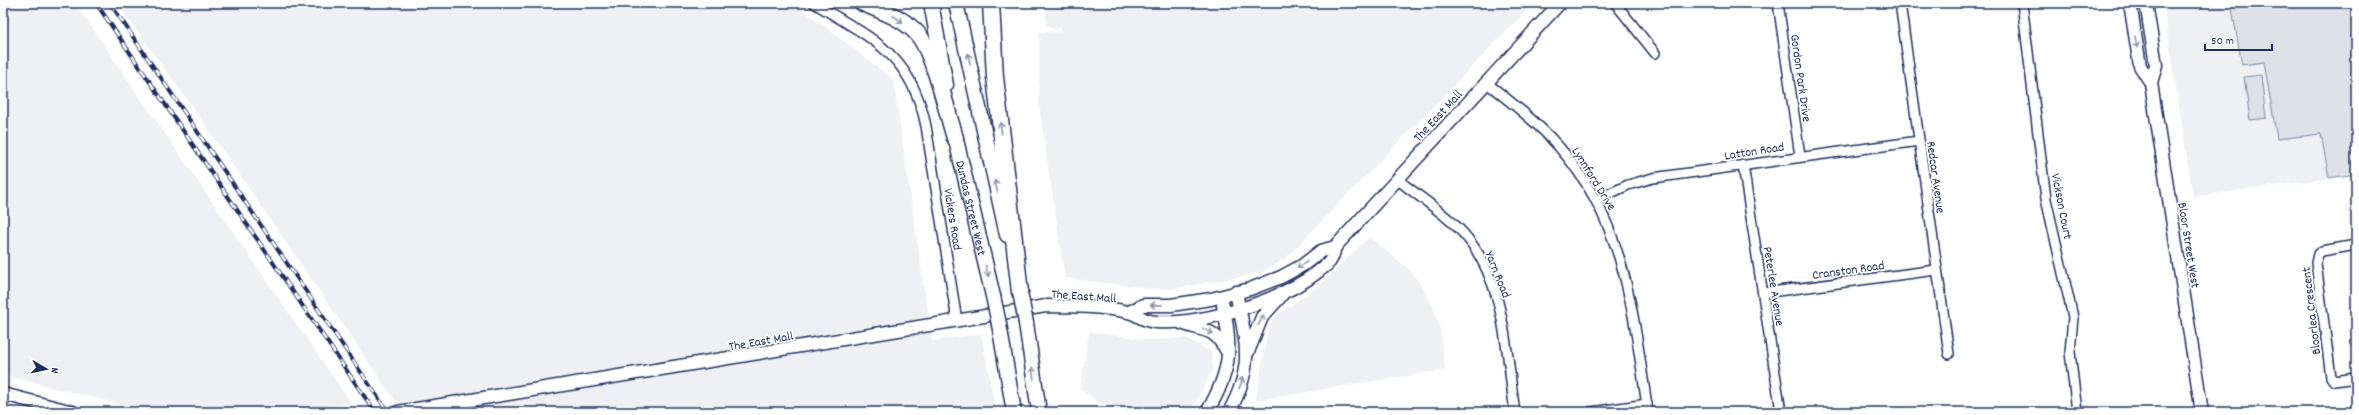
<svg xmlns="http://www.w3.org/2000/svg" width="2359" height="415" font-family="Dekko,sans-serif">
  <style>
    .built { fill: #eff0f4 }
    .green { fill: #dee1e7; stroke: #7c88a2 }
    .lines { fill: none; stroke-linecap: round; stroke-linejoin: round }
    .street-casing { stroke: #1b2f5e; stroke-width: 12 }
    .secondary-casing { stroke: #1b2f5e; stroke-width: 15 }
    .primary-casing { stroke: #1b2f5e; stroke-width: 17 }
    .highway-casing { stroke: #1b2f5e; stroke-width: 19 }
    .street { stroke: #fff; stroke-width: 9 }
    .secondary { stroke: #fff; stroke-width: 12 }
    .primary { stroke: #fff; stroke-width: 14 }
    .highway { stroke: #fff; stroke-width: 16 }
    .rail-casing { stroke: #1b2f5e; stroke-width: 4 }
    .rail { stroke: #fff; stroke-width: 2.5; stroke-dasharray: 8; stroke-linecap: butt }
    .primary-bridge-casing { stroke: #1b2f5e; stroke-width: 17; stroke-linecap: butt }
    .primary-bridge { stroke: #fff; stroke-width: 14 }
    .oneway { stroke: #8d97ae }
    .labels { text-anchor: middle; stroke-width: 3.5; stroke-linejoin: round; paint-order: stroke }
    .street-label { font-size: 13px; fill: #1b2f5e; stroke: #fff }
  </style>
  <rect width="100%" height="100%" fill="#fff"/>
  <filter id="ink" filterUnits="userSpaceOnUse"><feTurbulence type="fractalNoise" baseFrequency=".025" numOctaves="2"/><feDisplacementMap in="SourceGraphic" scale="8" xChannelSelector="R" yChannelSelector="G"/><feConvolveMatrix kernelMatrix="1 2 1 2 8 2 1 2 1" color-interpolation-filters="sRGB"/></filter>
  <g filter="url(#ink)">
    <!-- built -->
    <g class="built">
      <path d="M3,3H75L351,403L293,412H167L134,408L3,375Z"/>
      <path d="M117,3H794L893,79L932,341L981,334L996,412H403L199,116Z"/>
      <path d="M1046,3H1534L1286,258L1261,273L1250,275L1171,289H1153L1065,278L1039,105V32H1061V26L1055,30L1046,24Z"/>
      <path d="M2163,3H2231L2242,65L2264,62L2277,139L2322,134L2329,178L2193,197Z"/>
      <path d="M1369,237L1411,271L1422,286L1433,307L1440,329L1445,370L1256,400L1268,329L1273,318L1320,285Z"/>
      <path d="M1089,332L1150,340L1186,338L1211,352L1213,370L1190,412H1118L1106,404H1101L1080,389Z"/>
    </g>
    <!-- green -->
    <g class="green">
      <path d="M2231,3H2356V174L2329,178L2321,134L2277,139L2264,62L2242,65Z"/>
      <path d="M2261,75L2266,118L2250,120L2244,77Z"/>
    </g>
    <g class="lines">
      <!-- street casing -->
      <g class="street-casing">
        <g id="street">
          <path d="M814,3C872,39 911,53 926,126L957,321"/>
          <path d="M1615,3L1655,53"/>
          <path d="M1778,3L1800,156"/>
          <path d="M1900,3L1949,354"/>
          <path d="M2022,3L2046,199L2073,317L2070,352L2077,412"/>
          <path d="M1487,83C1512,103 1538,123 1559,147C1627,224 1633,316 1648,412"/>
          <path d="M1743,165L1781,412"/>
          <path d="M1397,179C1419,197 1444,212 1463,233C1506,280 1506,353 1515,412"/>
          <path d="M1596,200L1628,185L1653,178L1919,141"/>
          <path d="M2356,245L2322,251L2318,254L2316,263L2331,377L2334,381L2356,378"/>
          <path d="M1763,293L1936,270"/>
          <path d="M1591,412L1647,404"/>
        </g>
      </g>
      <!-- secondary casing -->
      <g class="secondary-casing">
        <g id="secondary">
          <path d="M2130,3L2140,66L2151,83L2202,412"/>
          <path d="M2146,3L2156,65L2151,83"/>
          <path d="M1129,312L1143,305H1171L1211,299L1250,289L1281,277L1303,265L1321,251L1335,247"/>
          <path d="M1181,323C1207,333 1212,325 1228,353"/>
          <path d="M1248,352L1262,317L1281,296"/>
          <path d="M3,394L73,412"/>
          <path d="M398,412L1046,306C1073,306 1101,306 1128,312C1138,314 1142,321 1156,322C1203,325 1281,301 1319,271C1322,268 1328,265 1330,261C1333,257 1334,251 1335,247L1560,3"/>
          <path d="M1207,412C1230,373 1233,349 1223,305"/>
          <path d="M1229,412C1255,365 1246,342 1236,292"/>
        </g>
      </g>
      <!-- primary casing -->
      <g class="primary-casing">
        <g id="primary">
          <path d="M931,3L946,85"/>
          <path d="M956,3L1007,235"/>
          <path id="s1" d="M953,127L993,296"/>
          <path d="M1026,323L1039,412"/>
          <path d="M999,324L1014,412"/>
        </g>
      </g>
      <!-- highway casing -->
      <g class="highway-casing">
        <g id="highway">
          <path d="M863,3C882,11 907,19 920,37C935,58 947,112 955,138"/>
          <path d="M991,3L995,77L1020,292"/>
        </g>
      </g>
      <!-- street -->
      <use href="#street" class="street"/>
      <!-- secondary -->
      <use href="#secondary" class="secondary"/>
      <!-- primary -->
      <use href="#primary" class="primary"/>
      <!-- highway -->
      <use href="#highway" class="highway"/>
      <!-- rail casing -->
      <g class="rail-casing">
        <g id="rail">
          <path d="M96,3L375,412"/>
          <path d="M110,3L388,412"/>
        </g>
      </g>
      <!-- rail -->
      <use href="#rail" class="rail"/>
      <!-- primary-bridge casing -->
      <g class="primary-bridge-casing">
        <g id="primary-bridge">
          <path d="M1020,292L1026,323"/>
          <path d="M993,296L999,324"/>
        </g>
      </g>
      <!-- primary-bridge -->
      <use href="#primary-bridge" class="primary-bridge"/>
    </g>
    <!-- one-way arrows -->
    <defs><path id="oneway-shaft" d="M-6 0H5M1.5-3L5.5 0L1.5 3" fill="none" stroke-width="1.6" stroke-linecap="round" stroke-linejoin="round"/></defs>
    <g class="oneway">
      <use href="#oneway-shaft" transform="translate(898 19) rotate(35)"/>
      <use href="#oneway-shaft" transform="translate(2136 42) rotate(81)"/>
      <use href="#oneway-shaft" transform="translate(969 59) rotate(-102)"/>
      <use href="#oneway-shaft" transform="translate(1001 128) rotate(-97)"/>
      <use href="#oneway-shaft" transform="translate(996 186) rotate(-102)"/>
      <use href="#oneway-shaft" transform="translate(1302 265) rotate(145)"/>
      <use href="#oneway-shaft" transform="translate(987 271) rotate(76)"/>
      <use href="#oneway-shaft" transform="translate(1156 305) rotate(179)"/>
      <use href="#oneway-shaft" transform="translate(1261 320) rotate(-62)"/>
      <use href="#oneway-shaft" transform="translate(1208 331) rotate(27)"/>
      <use href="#oneway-shaft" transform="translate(1033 373) rotate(-98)"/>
      <use href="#oneway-shaft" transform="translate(1241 383) rotate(-73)"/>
    </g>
  </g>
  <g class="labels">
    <!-- street labels -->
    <g class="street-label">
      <text transform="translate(1802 78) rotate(82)" y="5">Gordon Park Drive</text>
      <text transform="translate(1437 115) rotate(-47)" y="5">The East Mall</text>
      <text transform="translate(1754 150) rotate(-9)" y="5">Latton Road</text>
      <text transform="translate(1937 177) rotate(82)" y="5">Redcar Avenue</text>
      <text transform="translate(1595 178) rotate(58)" y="5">Lynnford Drive</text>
      <text transform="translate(2063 206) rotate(79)" y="5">Vickson Court</text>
      <text dy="5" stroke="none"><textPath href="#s1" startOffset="83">Dundas Street West</textPath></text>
      <text transform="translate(954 219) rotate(81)" y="5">Vickers Road</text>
      <text transform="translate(2190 245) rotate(81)" y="5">Bloor Street West</text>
      <text transform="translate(1848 269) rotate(-8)" y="5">Cranston Road</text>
      <text transform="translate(1499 274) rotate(68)" y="5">Yarn Road</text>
      <text transform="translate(1775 286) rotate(81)" y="5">Peterlee Avenue</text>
      <text transform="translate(1084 295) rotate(4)" y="5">The East Mall</text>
      <text transform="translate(2310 311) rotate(-97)" y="5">Bloorlea Crescent</text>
      <text transform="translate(761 340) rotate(-10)" y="5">The East Mall</text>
    </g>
  </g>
  <!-- margin -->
  <rect width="2359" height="415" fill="none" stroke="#fff" stroke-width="16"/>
  <rect x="8" y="8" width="2343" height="399" fill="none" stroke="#1b2f5e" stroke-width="1.5" filter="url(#ink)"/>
  <!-- north arrow -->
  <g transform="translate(46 369) rotate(99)" stroke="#ffffff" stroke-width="3" paint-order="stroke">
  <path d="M0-3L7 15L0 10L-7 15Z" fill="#1b2f5e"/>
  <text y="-6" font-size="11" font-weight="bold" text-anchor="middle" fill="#1b2f5e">N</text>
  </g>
  <!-- scale -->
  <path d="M2205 44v6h67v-6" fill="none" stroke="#1b2f5e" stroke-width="2"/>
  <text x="2211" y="44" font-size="12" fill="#1b2f5e" stroke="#ffffff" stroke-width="3" paint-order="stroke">50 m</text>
</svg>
